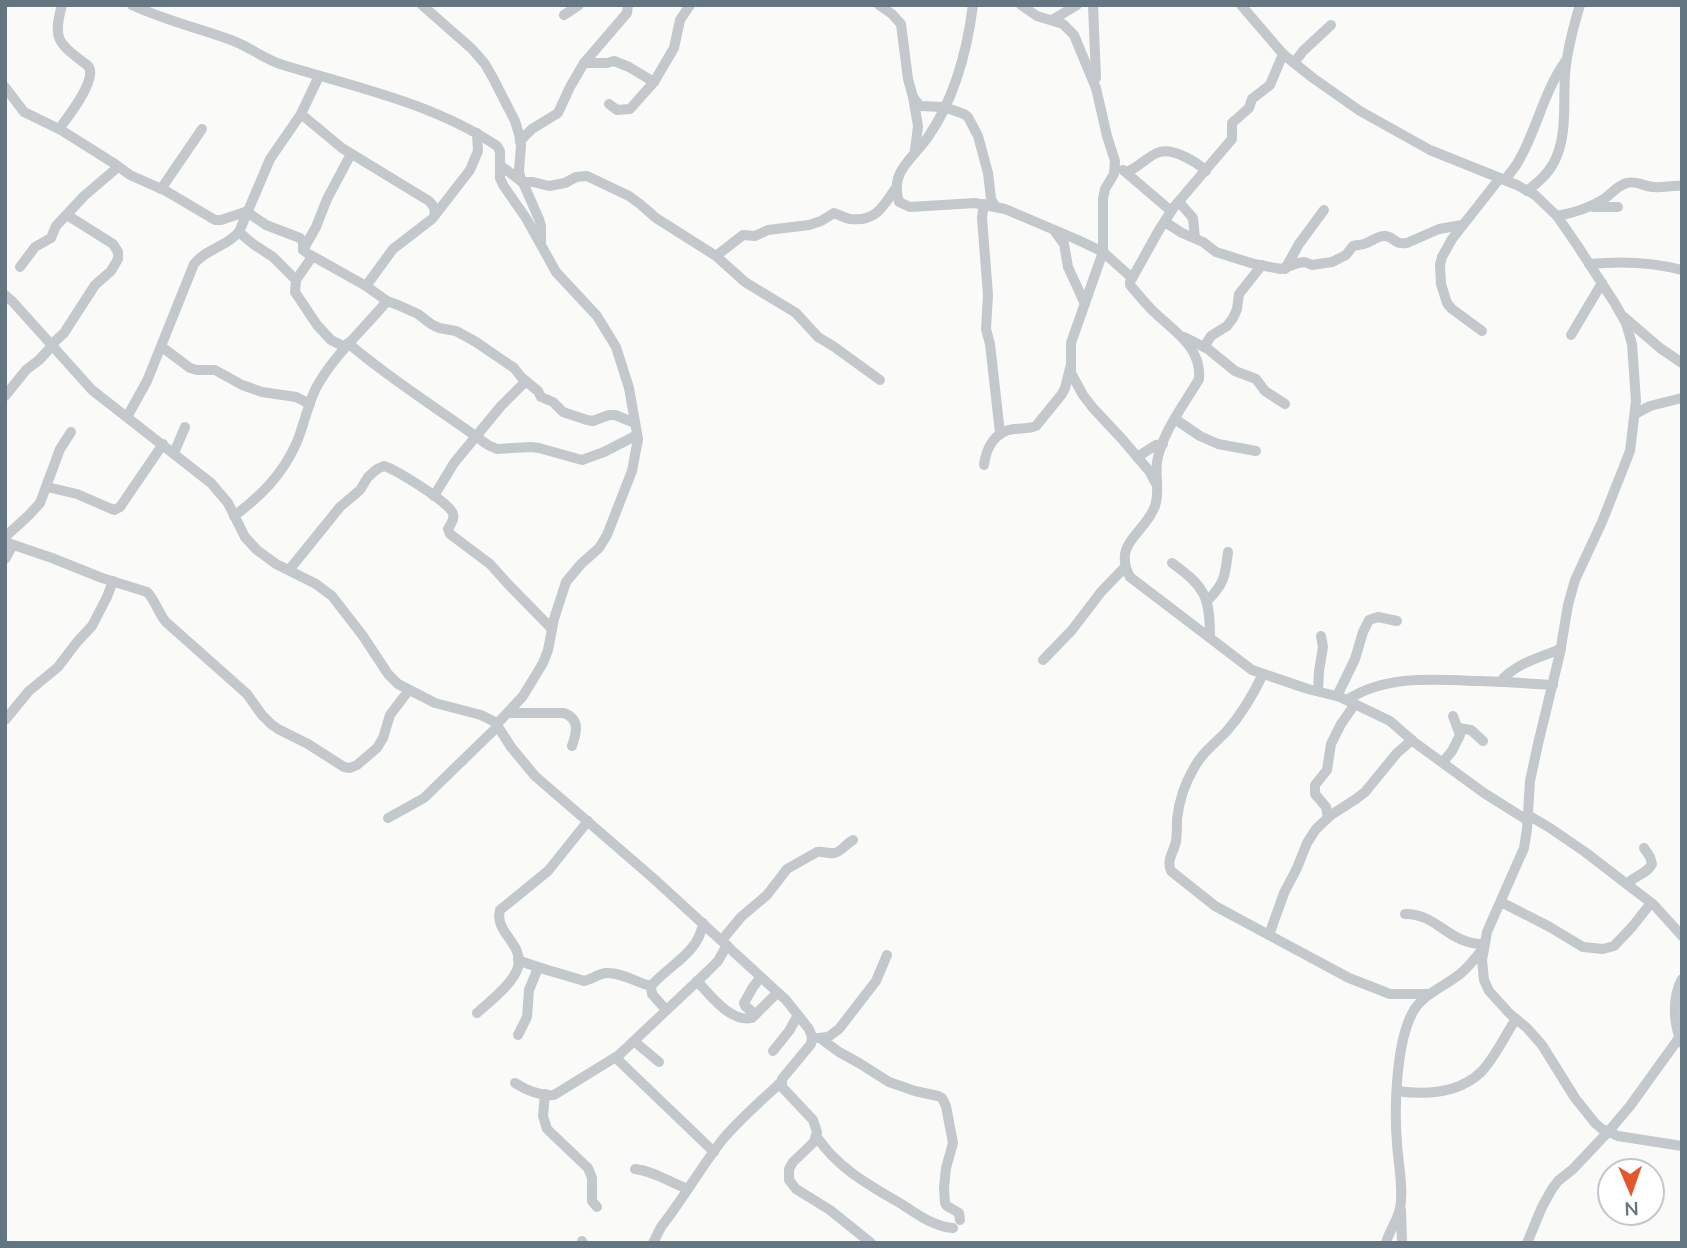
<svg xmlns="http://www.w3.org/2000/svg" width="1687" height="1248" font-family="Mulish,sans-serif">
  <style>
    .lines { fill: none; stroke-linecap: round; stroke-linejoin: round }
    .minor { stroke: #c3c8cc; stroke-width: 10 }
  </style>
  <rect width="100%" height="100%" fill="#fafaf8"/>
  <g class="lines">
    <!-- minor -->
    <g class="minor">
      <path d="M132,5C164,20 198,28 231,40C248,46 263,58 280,64C354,87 433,103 497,146L500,151V178L503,185L526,218L556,272L597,316L616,347L629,388L638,439L632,471L607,535L599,548L581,564L566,582L554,619L548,650L543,663L523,696L497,724"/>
      <path d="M422,5L472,49L485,64L493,78L515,121L519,134L521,146L519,170L520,176L539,219L541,226V244"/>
      <path d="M879,5L892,14L901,24L908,79L913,97L918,126L915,150"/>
      <path d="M973,5C967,52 955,98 928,137C913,159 889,171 899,202L910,207L975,203L1005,209L1078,240L1103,252L1132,278"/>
      <path d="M1021,5L1037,16L1063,24L1074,35L1096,88L1107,136L1115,161L1114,174L1105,189L1103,199V252L1071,343V373L1083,395L1093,408L1122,439L1150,472L1155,482"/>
      <path d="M1093,5L1096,78"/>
      <path d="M1241,5L1283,54L1313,78L1360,111L1430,150L1517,185L1535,195L1557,216L1577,245L1614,302L1626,323L1632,344L1636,401L1630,451L1602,522L1575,580L1568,605L1560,653L1538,744L1530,781L1527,829L1524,848L1487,932L1482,960L1484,980L1489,991L1510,1014L1527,1028L1542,1045L1575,1098L1595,1123L1602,1129L1618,1136L1682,1146"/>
      <path d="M564,15L579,5"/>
      <path d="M1052,20L1077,5"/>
      <path d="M1283,54L1270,85L1252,99L1249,108L1232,123V139L1174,207L1159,230L1130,282V285C1137,293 1144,302 1152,310C1172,330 1202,346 1199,379C1184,405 1162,432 1157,462C1155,476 1160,492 1155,506C1145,534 1112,542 1130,577L1252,670L1308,689L1340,697L1390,721L1414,742L1484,793L1527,820"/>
      <path d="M584,63H607L614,61L629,67L654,82"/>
      <path d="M1294,63L1303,51L1331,25"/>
      <path d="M5,87L24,112L61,130L115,164L130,175L166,191L215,220H221L248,211"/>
      <path d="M913,97L920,106L944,107L964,114L968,117L978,136L988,173L991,199L995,206"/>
      <path d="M609,104L617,110L630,109L654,82L674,48L680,20L690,5"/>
      <path d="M301,114L342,148L429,201L434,207L435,215"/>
      <path d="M59,129C68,117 93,85 90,70C89,65 87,65 83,62C57,42 53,38 62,5"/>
      <path d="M520,141L532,129L558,113L570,87L584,63L627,13L628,5"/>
      <path d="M500,165L522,182H533L549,186L565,183L576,177L587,176L629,196L640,204L656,218L716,256L745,282L796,313L818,337L833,346L880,380"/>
      <path d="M1123,170L1171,211"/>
      <path d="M1126,172C1139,168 1148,155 1160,152C1173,148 1197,162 1206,171"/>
      <path d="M1505,180C1509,174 1514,169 1518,162C1537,130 1543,93 1565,62"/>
      <path d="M161,189L202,129"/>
      <path d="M1527,191C1537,183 1547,175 1553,164C1568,138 1563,103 1565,74C1567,50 1573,28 1580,5"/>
      <path d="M1179,202L1193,218L1195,238"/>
      <path d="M984,204L982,218L988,295L986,329L990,344L1000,433"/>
      <path d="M1593,207H1618"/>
      <path d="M247,212L266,225L300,238L303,242V250L307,253L366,286L387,301L398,305L418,314L431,324L439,328L456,331L476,342L514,368L522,378L538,391L541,397L553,402L563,412L587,420L593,421L609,415H615L635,423"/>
      <path d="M1557,216C1574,213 1589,208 1604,199C1611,194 1618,185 1627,183C1636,180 1645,187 1654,187C1663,188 1672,185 1682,186"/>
      <path d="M1165,222L1182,233L1203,242L1216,252L1254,264L1281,269L1298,263L1305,262L1312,265L1332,262L1346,255L1353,246C1356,245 1360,245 1364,244C1372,242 1377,235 1386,236C1396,238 1394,245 1407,243L1439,229L1462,225"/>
      <path d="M1054,230L1064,244L1068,267L1085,304"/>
      <path d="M239,232L253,244L273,257L296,280"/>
      <path d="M303,250L316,227L327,199L351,154"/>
      <path d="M716,256L743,235L755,236L768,230L809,225L821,221L834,213C840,215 844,218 850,219C877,222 884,205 897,186"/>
      <path d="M312,257L296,280L295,292L317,325L331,340L345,347"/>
      <path d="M1589,264C1620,261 1652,262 1682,270"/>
      <path d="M20,267L35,247L51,238L56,226L84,196L118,167"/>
      <path d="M1285,269L1299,244L1324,210"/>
      <path d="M366,286L393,249L432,219L470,170L478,151L477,133"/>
      <path d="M5,295L13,302L92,390L211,483L228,503L245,537L257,550L276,564L316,584L332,596L363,636L388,674L398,684L435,703L481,715L495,722L511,747L535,776L653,878L786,1000L809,1029L812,1037L811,1044L782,1079V1087L813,1120L817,1132L814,1142L793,1162L789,1169V1180L796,1189L830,1210L871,1243"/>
      <path d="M1624,317L1660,348L1682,363"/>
      <path d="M1482,331L1452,309L1447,303L1441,284L1440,265L1442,257L1452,239L1500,178"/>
      <path d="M1571,335L1602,283"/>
      <path d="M1184,337L1208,349L1235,371L1256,379L1265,391L1285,404"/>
      <path d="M348,343C392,381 442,411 488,445L497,449L531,447L539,448L582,460L604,452L637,435"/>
      <path d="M51,345L64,333L95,285L111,271L118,259V252L113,244L67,215"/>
      <path d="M162,347L190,368L197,370H215L242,385L262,392L296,397L310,404"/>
      <path d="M1204,347L1211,336L1227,326L1233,318L1237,309L1239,294L1262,265"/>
      <path d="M5,396L26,370L39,360L52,346"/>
      <path d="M1635,414L1650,406L1682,398"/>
      <path d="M127,417L147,381L194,264C206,249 226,247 239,232L270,159L301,114L319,76"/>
      <path d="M1175,419L1200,436L1218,444L1256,451"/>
      <path d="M174,453L185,427"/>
      <path d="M1137,457L1156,445L1163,444"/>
      <path d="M984,465C986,448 995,431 1014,429C1022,428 1029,429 1036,426L1062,394L1065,388L1070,368"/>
      <path d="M47,487L77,494L114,510L120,507L163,444"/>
      <path d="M434,496L454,463L501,406L526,381"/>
      <path d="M234,516C261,496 282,475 296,444C304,426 307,406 316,388C334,355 363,330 387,301"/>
      <path d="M5,537L29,515L40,503L60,449L71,432"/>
      <path d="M5,542L52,558L102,578L147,592C156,601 158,613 166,622L247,694L262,715L271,724L278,729L308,744L344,767L350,768L357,765L377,748L383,738L390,715L409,690"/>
      <path d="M5,559L13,545"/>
      <path d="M1172,563C1205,587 1210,596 1210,638"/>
      <path d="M289,570L340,507L360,490L368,477L377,469L384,466C396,470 451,503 453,514C455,519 450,525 448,529L450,534L490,564L507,583L552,629"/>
      <path d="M1207,601C1225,583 1225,576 1228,552"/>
      <path d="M1043,660L1072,630L1101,592L1125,567"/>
      <path d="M1263,674C1253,695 1242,714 1226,732C1214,744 1202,753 1194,768C1185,783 1179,802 1177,819C1177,826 1177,834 1176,841C1174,852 1166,860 1171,871L1215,906L1349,978L1390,994H1430"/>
      <path d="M1500,682C1514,664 1541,657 1561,649"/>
      <path d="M1318,691L1319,671L1323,647L1321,636"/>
      <path d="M1337,696L1355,659L1363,632L1369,620L1378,617L1397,621"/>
      <path d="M1347,700C1385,675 1433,679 1476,681C1501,682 1527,683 1553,685"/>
      <path d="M508,713H564C580,719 577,732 572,746"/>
      <path d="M5,720L29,691L58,667L77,642L92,626L107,597L113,581"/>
      <path d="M1458,728L1471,730L1483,741"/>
      <path d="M1443,762L1452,751L1460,735L1453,716"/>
      <path d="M1528,815L1550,828L1585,852L1654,905L1682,936"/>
      <path d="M388,818L424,798L498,726"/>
      <path d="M1328,818L1326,807L1315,794V785L1327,770L1331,744L1341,724L1355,704"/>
      <path d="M1627,884C1634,876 1647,874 1652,864L1650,857L1644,848"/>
      <path d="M1501,902L1548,926L1583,947L1603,949L1614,946L1632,927L1651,903"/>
      <path d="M1405,914C1437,913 1449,945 1484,944"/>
      <path d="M1269,935L1284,893L1297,868L1307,843L1316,829L1331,815L1356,799L1365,792L1397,753L1412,740"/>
      <path d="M722,940L741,917L767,895L787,869L817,852C823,851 828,854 834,853C840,853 847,843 853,840"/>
      <path d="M518,960C540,969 563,974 584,981C592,979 598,974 606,973C621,972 637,983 651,986"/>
      <path d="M1682,979C1672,997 1673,1025 1682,1043"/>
      <path d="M697,981C710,995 731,1023 752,1018L777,993"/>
      <path d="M666,1010L652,994L651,986C669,965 699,953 703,923"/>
      <path d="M477,1013C489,1002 514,983 518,967C524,943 494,933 500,910L548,871L588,821"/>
      <path d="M755,1014L745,1006L744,1003L753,987L760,978"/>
      <path d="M518,1035L527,1017L529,990L538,968"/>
      <path d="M818,1038L828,1037L839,1029L876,981L887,955"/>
      <path d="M820,1038L839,1052L859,1063L889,1082L915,1091L938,1096L942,1098L946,1106L953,1143L946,1168L944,1188L945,1203L947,1206L959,1213L960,1220"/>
      <path d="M635,1042L659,1062"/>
      <path d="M773,1051L789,1031L798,1015"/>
      <path d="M616,1058L714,1152"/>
      <path d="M515,1083C526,1090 541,1096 554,1095L619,1055L707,972L718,961L727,945"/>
      <path d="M1397,1091C1425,1095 1457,1094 1480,1073C1493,1061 1505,1035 1516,1019"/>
      <path d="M545,1094L543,1116L547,1129L588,1168L592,1178V1201L597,1207"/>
      <path d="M817,1137C838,1169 871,1186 903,1205C918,1215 935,1227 953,1228"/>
      <path d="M635,1169C655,1171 670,1183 688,1189"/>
      <path d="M1401,1210L1402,1243"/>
      <path d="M582,1241L583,1243"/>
      <path d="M653,1243L661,1227C683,1199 701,1167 723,1139C741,1118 761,1101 781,1082"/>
      <path d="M1386,1243C1389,1231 1398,1220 1400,1208C1404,1190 1398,1162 1397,1143C1394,1108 1396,1040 1414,1010C1425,993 1445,986 1460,974C1469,967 1475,958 1482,950"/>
      <path d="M1527,1243L1542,1207L1552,1189L1558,1181L1573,1169L1608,1132L1630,1106L1679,1038"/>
    </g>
  </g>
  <!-- border -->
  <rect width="1687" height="1248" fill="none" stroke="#657683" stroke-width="14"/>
  <!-- north arrow -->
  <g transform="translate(1631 1192) rotate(178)"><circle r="33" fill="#ffffff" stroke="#c1c8cd" stroke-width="2"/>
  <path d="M0-5L12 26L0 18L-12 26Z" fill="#e4572e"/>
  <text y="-10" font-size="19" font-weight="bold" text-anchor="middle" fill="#657683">N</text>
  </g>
</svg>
